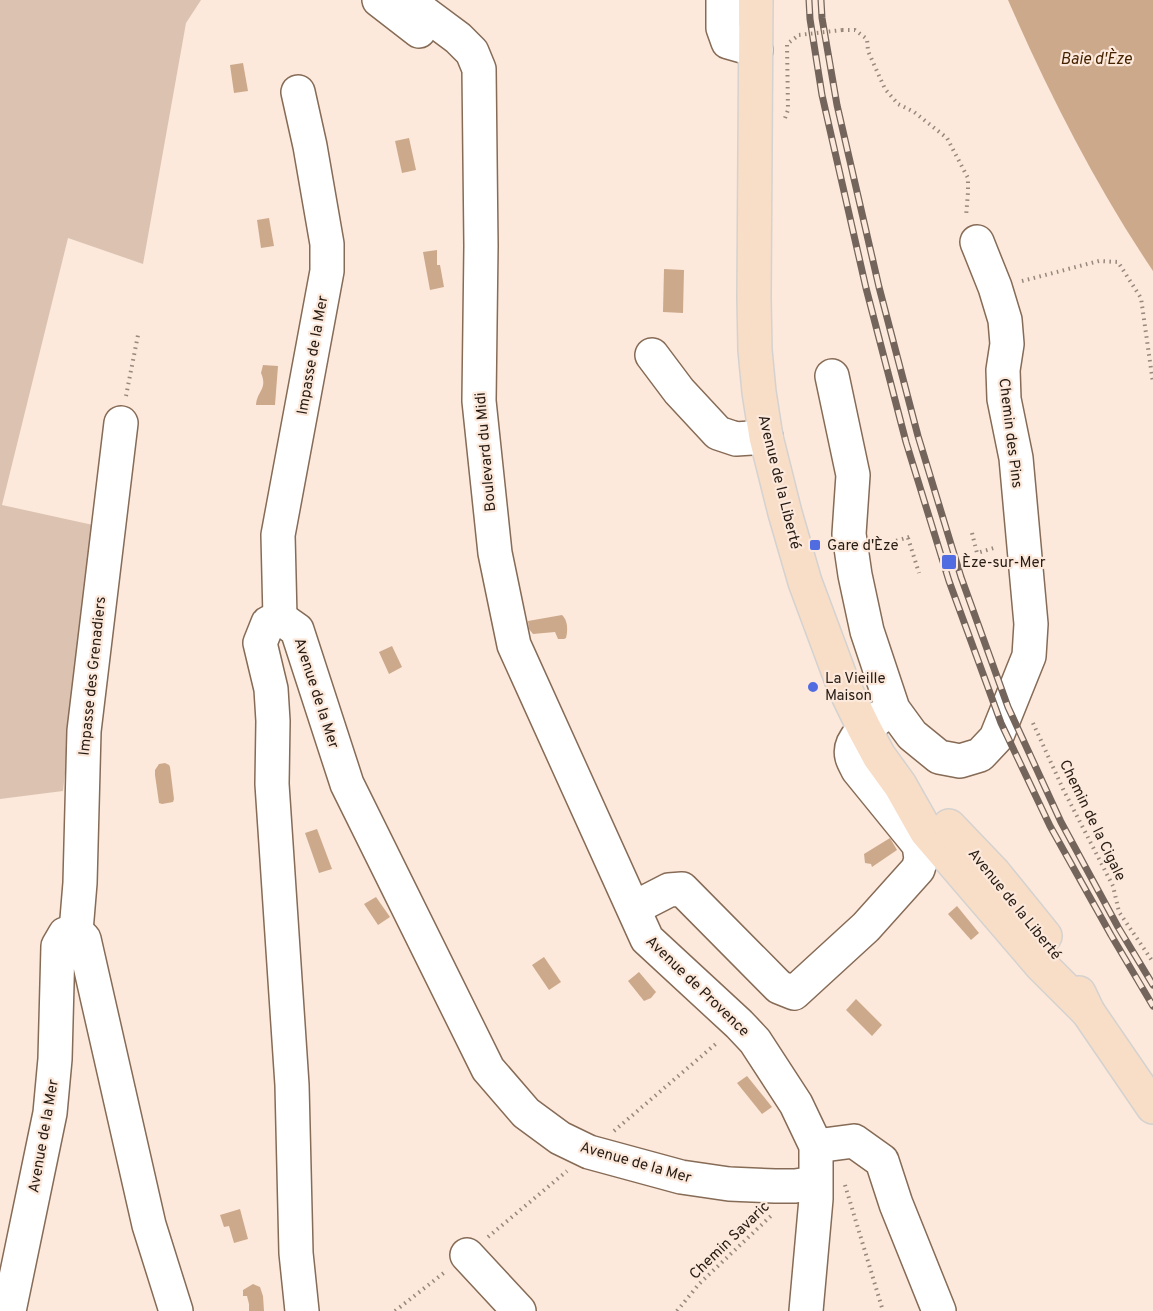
<svg xmlns="http://www.w3.org/2000/svg" width="1153" height="1311" font-family="Overpass,sans-serif">
  <style>
    .green { fill: #dcc3b1 }
    .water { fill: #cda98c }
    .lines { fill: none; stroke-linecap: round; stroke-linejoin: round }
    .minor-casing { stroke: #866b56; stroke-width: 36 }
    .major-casing { stroke: #d4d2d0; stroke-width: 36 }
    .path { stroke: #97887d; stroke-width: 4; stroke-dasharray: 1.5 4.5; stroke-linecap: butt }
    .minor { stroke: #fff; stroke-width: 33 }
    .major { stroke: #f8ddc7; stroke-width: 33 }
    .rail-casing { stroke: #73655b; stroke-width: 7 }
    .rail { stroke: #fce9db; stroke-width: 4.5; stroke-dasharray: 14; stroke-linecap: butt }
    .path-bridge { stroke: #97887d; stroke-width: 4; stroke-dasharray: 1.5 4.5; stroke-linecap: butt }
    .poi-dot { fill: #516ce1; stroke: #fce9db; stroke-width: 2 }
    .labels { text-anchor: middle; stroke-width: 4.5; stroke-linejoin: round; paint-order: stroke }
    .street-label { font-size: 15px; fill: #271c14; stroke: #fce9db }
    .poi-label { font-size: 15px; fill: #271c14; stroke: #fce9db; text-anchor: start }
    .water-label { font-size: 16px; font-style: italic; fill: #452200; stroke: #fce9db }
  </style>
  <rect width="100%" height="100%" fill="#fce9db"/>
  <!-- green -->
  <path class="green" d="M0,0H201L186,23L143,264L68,238L2,505L93,525L63,791L0,799Z"/>
  <!-- water -->
  <g class="water">
    <path d="M1008,0H1153V271C1096,186 1049,94 1008,0Z"/>
    <path d="M243,63L248,91L234,93L230,65Z"/>
    <path d="M409,138L416,170L402,173L395,141Z"/>
    <path d="M269,218L274,246L261,248L257,220Z"/>
    <path d="M437,250V265H440L444,287L430,290L423,252Z"/>
    <path d="M664,269L684,270L683,313L663,312Z"/>
    <path d="M263,365L278,366L275,405H256C257,391 268,389 261,373Z"/>
    <path d="M562,615C568,620 568,631 566,638L564,639H558L555,632L533,634L529,629L528,621Z"/>
    <path d="M392,646L402,667L389,674L379,652Z"/>
    <path d="M165,763L169,765L170,767L174,799L173,802L162,804L159,803L155,775V770L159,764Z"/>
    <path d="M317,829L332,869L319,873L305,833Z"/>
    <path d="M890,838L897,850L872,867L871,864L865,863L864,854Z"/>
    <path d="M376,897L390,917L378,925L364,904Z"/>
    <path d="M957,906L979,933L971,940L948,914Z"/>
    <path d="M544,957L561,982L549,990L532,965Z"/>
    <path d="M639,972L656,992L651,998L644,1001L628,981Z"/>
    <path d="M856,999L882,1025L872,1036L846,1010Z"/>
    <path d="M747,1076L772,1107L762,1114L737,1083Z"/>
    <path d="M240,1209L248,1239L234,1243L229,1226L224,1227L220,1215Z"/>
    <path d="M253,1284L260,1287L263,1296L264,1311H249V1304L247,1296H243V1290Z"/>
  </g>
  <g class="lines">
    <!-- minor casing -->
    <g class="minor-casing">
      <g id="minor">
        <path d="M379,0L419,31"/>
        <path d="M407,0L458,38L472,52L479,69L481,246L479,401L495,553L514,645L647,939L739,1024L755,1041L796,1104L816,1146V1199L806,1311"/>
        <path d="M723,0V28L728,42L756,50"/>
        <path d="M652,355L679,391L718,433L736,439L766,437"/>
        <path d="M832,376L853,475L849,534L855,575L867,631L893,709L912,735L939,757L960,761L980,755L996,738L1029,656L1031,624L1016,458L1004,399L1003,370L1007,344L1005,320L995,287L977,242"/>
        <path d="M280,618L278,535L327,271V244L310,146L298,92"/>
        <path d="M634,908L669,890L682,889L779,987L794,993L866,927L918,869L921,859L919,845L858,770C856,766 853,761 852,757C847,738 873,722 886,713"/>
        <path d="M76,931L80,883L84,731L121,423"/>
        <path d="M816,1146L854,1141L882,1161L896,1204L939,1311"/>
        <path d="M467,1255L519,1311"/>
        <path d="M9,1311L50,1113L55,1059L58,946L65,934L76,931L84,939L149,1225L176,1311"/>
        <path d="M302,1311L296,1253L292,1085L272,784L273,721L271,689L260,643L268,623L280,618L297,630L347,784L488,1069L526,1113L560,1138L589,1152L681,1177L729,1184L775,1186H795L815,1183"/>
      </g>
    </g>
    <!-- major casing -->
    <g class="major-casing">
      <g id="major">
        <path d="M756,0L754,298L755,350L759,392L766,437L785,513L805,582L844,687L864,728L879,756L900,785L926,831L1041,965L1088,1012"/>
        <path d="M949,826L994,873L1045,936"/>
        <path d="M1079,993L1088,1012L1153,1107"/>
      </g>
    </g>
    <!-- path -->
    <g class="path">
      <path d="M842,30H855L867,39L868,51L885,89L898,104L914,112L947,138L968,178V192L966,217"/>
      <path d="M785,118L788,110L787,44L799,35"/>
      <path d="M1022,281L1099,261L1118,262L1141,298L1153,383"/>
      <path d="M126,396L138,335"/>
      <path d="M972,533L977,553L997,547"/>
      <path d="M908,538L919,573"/>
      <path d="M879,546L912,536"/>
      <path d="M1033,723L1063,789L1113,886L1119,912L1153,962"/>
      <path d="M614,1131L718,1042"/>
      <path d="M845,1185L883,1311"/>
      <path d="M488,1237L567,1171"/>
      <path d="M395,1311L445,1272"/>
      <path d="M677,1311L699,1284L773,1214"/>
    </g>
    <!-- minor -->
    <use href="#minor" class="minor"/>
    <!-- major -->
    <use href="#major" class="major"/>
    <!-- rail casing -->
    <g class="rail-casing">
      <g id="rail">
        <path d="M809,0L810,19L822,95L866,288L906,442L949,581L1001,723L1050,826L1111,935L1153,1006"/>
        <path d="M821,0L822,18L837,105L879,287L918,436L961,577L1008,707L1061,822L1118,927L1153,985"/>
      </g>
    </g>
    <!-- rail -->
    <use href="#rail" class="rail"/>
    <!-- path-bridge -->
    <path class="path-bridge" d="M799,35L842,30"/>
  </g>
  <!-- markers -->
  <g class="poi-dot">
    <rect x="809" y="539" width="12" height="12" rx="3"/>
    <rect x="941" y="554" width="16" height="16" rx="3"/>
    <circle cx="813" cy="687" r="6"/>
  </g>
  <g class="labels">
    <!-- street labels -->
    <g class="street-label">
      <text transform="translate(312 355) rotate(-80)" y="5">Impasse de la Mer</text>
      <text transform="translate(1011 433) rotate(83)" y="5">Chemin des Pins</text>
      <text transform="translate(485 452) rotate(-95)" y="5">Boulevard du Midi</text>
      <text transform="translate(780 482) rotate(76)" y="5">Avenue de la Liberté</text>
      <text transform="translate(92 676) rotate(-84)" y="5">Impasse des Grenadiers</text>
      <text transform="translate(317 693) rotate(72)" y="5">Avenue de la Mer</text>
      <text transform="translate(1093 820) rotate(64)" y="5">Chemin de la Cigale</text>
      <text transform="translate(1015 904) rotate(51)" y="5">Avenue de la Liberté</text>
      <text transform="translate(698 986) rotate(44)" y="5">Avenue de Provence</text>
      <text transform="translate(43 1136) rotate(-80)" y="5">Avenue de la Mer</text>
      <text transform="translate(636 1162) rotate(16)" y="5">Avenue de la Mer</text>
      <text transform="translate(729 1240) rotate(-44)" y="5">Chemin Savaric</text>
    </g>
    <!-- poi labels -->
    <g class="poi-label">
      <text x="827" y="550">Gare d'Èze</text>
      <text x="962" y="567">Èze-sur-Mer</text>
      <text x="825" y="683">La Vieille<tspan x="825" dy="17">Maison</tspan></text>
    </g>
    <!-- water labels -->
    <g class="water-label">
      <text x="1096" y="64">Baie d'Èze</text>
    </g>
  </g>
</svg>
